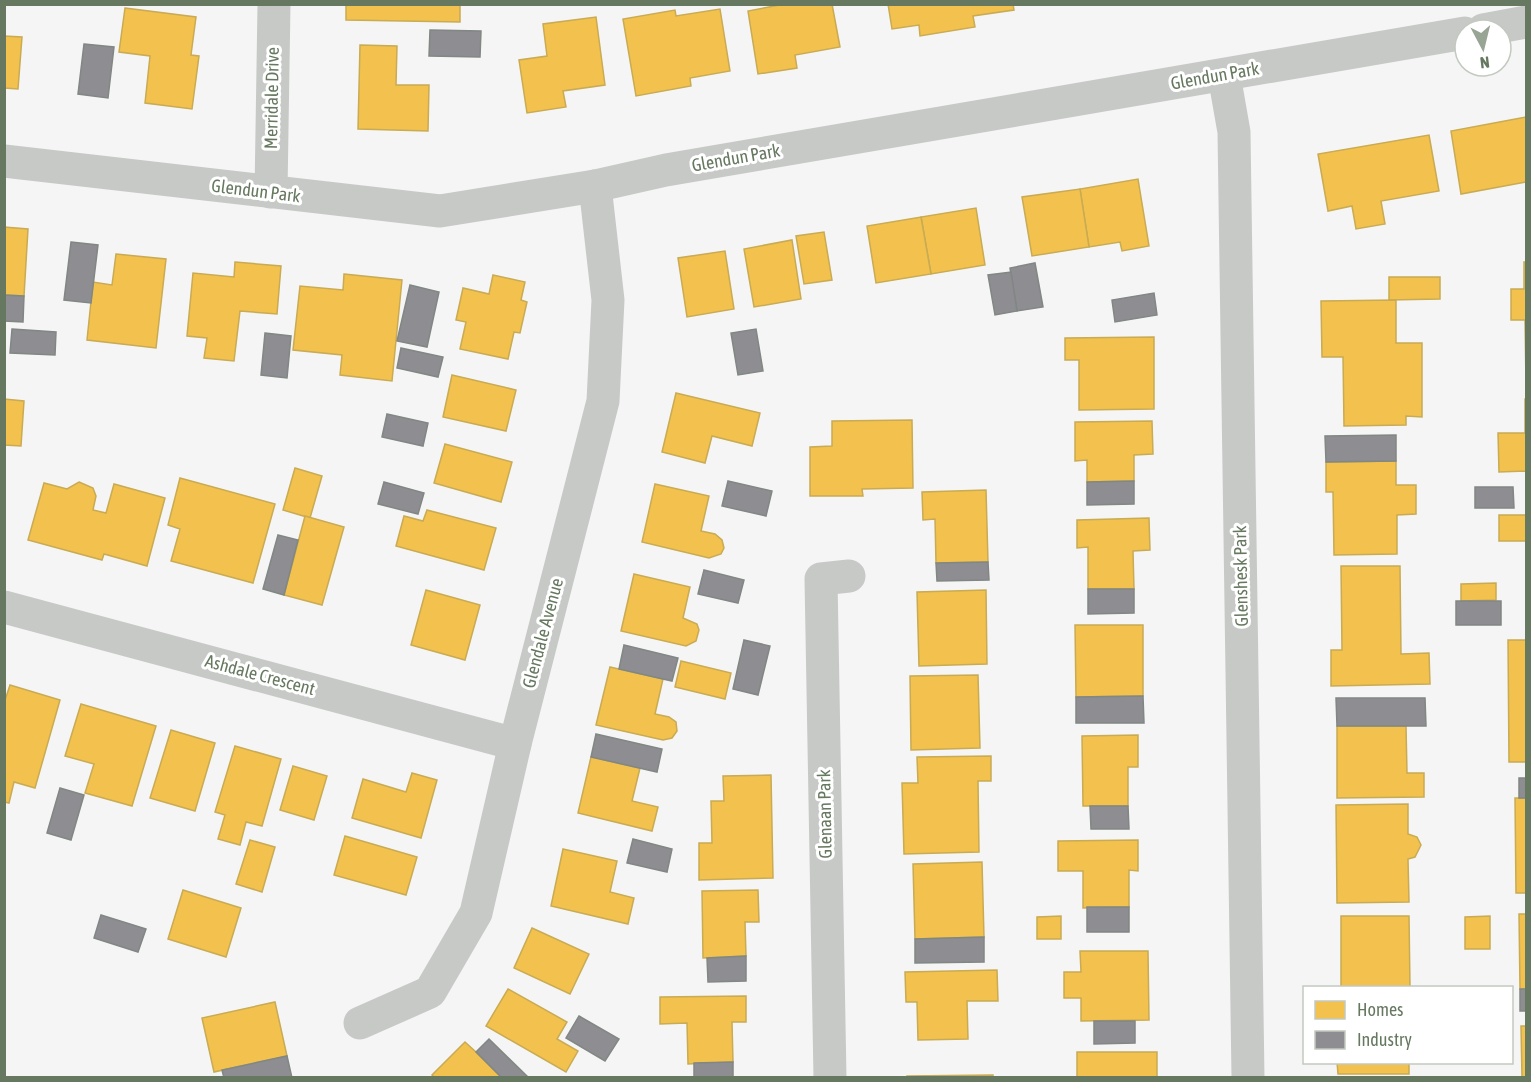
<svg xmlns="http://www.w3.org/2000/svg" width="1531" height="1082" font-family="'Asap Condensed',sans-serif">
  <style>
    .homes { fill: #f2c14e; stroke: #c8ab53; stroke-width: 1.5 }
    .industry { fill: #8d8d92; stroke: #818783; stroke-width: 1.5 }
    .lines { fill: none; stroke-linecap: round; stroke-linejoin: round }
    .street { stroke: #c7c9c7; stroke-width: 33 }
    .labels { text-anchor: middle; stroke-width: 6; stroke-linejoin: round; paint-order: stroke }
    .street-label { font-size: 18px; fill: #66785f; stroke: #fff }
  </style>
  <rect width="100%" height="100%" fill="#f6f5f6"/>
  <!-- homes -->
  <g class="homes">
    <path d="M346,4H460V22L346,20Z"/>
    <path d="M832,4L840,47L795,55L797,68L758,74L748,11L785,4Z"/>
    <path d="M888,4H1013L1014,10L973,16L975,27L920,36L919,25L892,29Z"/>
    <path d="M125,8L196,17L191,55L199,56L192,109L145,103L150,56L119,52Z"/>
    <path d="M720,9L730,71L690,78L691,86L636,96L623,19L675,10L676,16Z"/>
    <path d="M596,17L605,85L563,91L566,107L527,113L519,60L547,56L543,24Z"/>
    <path d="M4,36L22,37L18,89L4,88Z"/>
    <path d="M360,45L397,46L396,85H429L428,131L358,129Z"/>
    <path d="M1526,117V182L1461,194L1451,131Z"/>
    <path d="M1429,135L1439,191L1381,201L1385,224L1356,229L1352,206L1328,211L1318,154Z"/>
    <path d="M1138,179L1149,246L1122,251L1120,242L1089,247L1080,189Z"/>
    <path d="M1080,189L1089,247L1032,256L1022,197Z"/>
    <path d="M976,208L985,265L931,274L921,217Z"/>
    <path d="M921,217L931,274L876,283L867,226Z"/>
    <path d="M4,227L28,229L24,296L4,295Z"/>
    <path d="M824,232L832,280L804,284L796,236Z"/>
    <path d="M792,240L801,299L754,307L744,249Z"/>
    <path d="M725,251L734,309L687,317L678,258Z"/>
    <path d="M116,254L166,259L156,348L87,340L93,282L112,285Z"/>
    <path d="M235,262L281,266L277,314L240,311L234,361L204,358L207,338L187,336L193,273L234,277Z"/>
    <path d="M1524,262H1526V384L1525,320H1511V289H1524Z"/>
    <path d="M344,274L402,280L392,381L340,375L342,355L293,350L300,286L343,290Z"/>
    <path d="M493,275L525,282L521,300L527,302L520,333L514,332L508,359L460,349L466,322L456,320L463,288L489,294Z"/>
    <path d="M1389,277H1440V299L1389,300Z"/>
    <path d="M1396,300V343H1422V417L1406,416V425L1344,426L1343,357H1322L1321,301Z"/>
    <path d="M1154,337V409L1079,410V360H1065V338Z"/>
    <path d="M452,375L516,390L506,431L443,417Z"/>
    <path d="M676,393L760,413L752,446L712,436L705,463L662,452Z"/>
    <path d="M4,399L24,401L21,446L4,445Z"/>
    <path d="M1525,399H1526V494V471L1499,472L1498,433H1525Z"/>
    <path d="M912,420L913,488L862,489L863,496H810V447L832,446V421Z"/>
    <path d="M1152,421L1153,454L1134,455V481L1087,482V460L1075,461V422Z"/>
    <path d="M445,444L512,462L501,502L434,483Z"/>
    <path d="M1396,461V485H1416V514L1397,515V554L1334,555L1333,492H1326V462Z"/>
    <path d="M295,468L322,476L310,518L283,510Z"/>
    <path d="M180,478L275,504L253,583L171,561L180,529L168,525Z"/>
    <path d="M79,482L93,488L96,496L93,510L106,513L114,484L165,498L147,566L104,554L102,560L28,540L44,483L67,489Z"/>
    <path d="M655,484L709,496L701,531L715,534L722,540L724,548L721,554L709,558L642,542Z"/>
    <path d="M986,490L988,562L936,563L935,519L923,520L922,492Z"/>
    <path d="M427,510L496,528L484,570L396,546L404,516L423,521Z"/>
    <rect x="1499" y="515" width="27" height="26"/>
    <path d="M305,516L344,527L322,605L284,595Z"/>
    <path d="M1149,518L1150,550L1133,551L1134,589H1088V547L1077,548V520Z"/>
    <path d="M1341,566H1400L1401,654L1429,653L1430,684L1331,686V650H1342Z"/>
    <path d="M634,574L690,587L683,618L697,624L699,630L696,641L686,646L621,631Z"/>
    <path d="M1496,583V600L1461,601V584Z"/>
    <path d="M426,590L480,605L465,660L411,645Z"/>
    <path d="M986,590L987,664L919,666L917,592Z"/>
    <path d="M1075,625H1143V696L1076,697Z"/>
    <path d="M1508,640H1526V762H1509Z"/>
    <path d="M681,661L731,673L725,699L675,687Z"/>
    <path d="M610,667L663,679L655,714L669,717L676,722L677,731L672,738L663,740L596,725Z"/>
    <path d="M978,675L980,748L911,750L910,676Z"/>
    <path d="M10,685L60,700L35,788L14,782L9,803L4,802V703Z"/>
    <path d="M81,704L156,726L132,806L85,793L94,764L65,756Z"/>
    <path d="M1337,726H1406L1407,773H1424V797L1337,798Z"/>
    <path d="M171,730L215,743L195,811L150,798Z"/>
    <path d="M1138,735V767H1128V806H1083L1082,736Z"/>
    <path d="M235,746L281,759L262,826L246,822L240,845L218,839L225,815L215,812Z"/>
    <path d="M991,756V781H978L979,852L904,854L902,783H918L917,757Z"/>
    <path d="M591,757L640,768L632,801L658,807L652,831L578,813Z"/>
    <path d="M293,766L327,776L314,820L280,810Z"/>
    <path d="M412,773L437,780L421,838L352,818L363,779L406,792Z"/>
    <path d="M771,775L773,878L699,880V843H712L711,801H724L723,776Z"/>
    <path d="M1515,798H1526V893H1516Z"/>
    <path d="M1408,804V834L1417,837L1421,845L1415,857L1408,859L1409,902L1337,903L1336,805Z"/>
    <path d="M345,836L417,857L406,895L334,875Z"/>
    <path d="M250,840L275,847L262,892L236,884Z"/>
    <path d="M1138,840V871L1129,870V907L1083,908V871H1058V841Z"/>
    <path d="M563,849L617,861L610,892L634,898L628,924L551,906Z"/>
    <path d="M982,862L984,937L915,939L913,864Z"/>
    <path d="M183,890L241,908L226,957L168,939Z"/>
    <path d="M758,890L759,922H745L746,956L703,958L702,891Z"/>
    <path d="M1519,914H1526V989H1520Z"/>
    <path d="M1061,916V939H1037V917Z"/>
    <path d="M1341,916H1409L1410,987H1341Z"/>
    <path d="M1490,916V949H1465V917Z"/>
    <path d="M532,928L589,954L570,994L514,968Z"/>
    <path d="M1080,951H1148L1149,1020L1081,1021V998H1064V972H1081Z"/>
    <path d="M997,970L998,1001H967L968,1039L918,1040L917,1002H906L905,972Z"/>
    <path d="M508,989L567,1022L557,1039L578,1051L566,1072L486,1026Z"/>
    <path d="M746,996V1022H732L733,1062L688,1064L687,1023L660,1024V997Z"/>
    <path d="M275,1002L287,1056L214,1072L202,1018Z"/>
    <path d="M1521,1026H1526V1078H1522Z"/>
    <path d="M465,1042L476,1052L502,1078H435L432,1075Z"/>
    <path d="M1077,1052H1157V1078L1077,1077Z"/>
    <path d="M1337,1062H1409V1074H1338Z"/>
    <path d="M993,1075V1078H907V1076Z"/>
  </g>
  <!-- industry -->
  <g class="industry">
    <path d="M430,30L481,31L480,57L429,56Z"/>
    <path d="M84,44L114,47L108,98L78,94Z"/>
    <path d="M71,242L98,245L91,303L64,300Z"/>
    <path d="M1035,263L1043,307L1017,311L1010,268Z"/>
    <path d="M1011,272L1017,311L995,315L988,275Z"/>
    <path d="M410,285L439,292L427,347L397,341Z"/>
    <path d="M1154,293L1157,315L1115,322L1112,300Z"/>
    <path d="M4,295L24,296L23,322L4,321Z"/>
    <path d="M12,329L56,332L55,355L10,353Z"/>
    <path d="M756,329L763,371L738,375L731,333Z"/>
    <path d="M265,333L291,336L287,378L261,375Z"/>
    <path d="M401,348L443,357L438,377L397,368Z"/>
    <path d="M387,414L428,423L423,446L382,437Z"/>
    <path d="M1396,435V461L1326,462L1325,436Z"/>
    <path d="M728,481L772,491L766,516L722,506Z"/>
    <path d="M1134,481V504L1087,505V482Z"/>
    <path d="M384,482L424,493L418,514L378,504Z"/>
    <path d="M1475,487H1513L1514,508H1475Z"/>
    <path d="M278,535L298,540L284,595L263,589Z"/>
    <path d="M988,562L989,580L937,581L936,563Z"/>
    <path d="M704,570L744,580L738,603L698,594Z"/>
    <path d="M1088,589H1134V613L1088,614Z"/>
    <rect x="1456" y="601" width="45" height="24"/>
    <path d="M744,640L770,646L758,695L733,689Z"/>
    <path d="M624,645L678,658L672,681L619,669Z"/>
    <path d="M1143,696L1144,723H1076V697Z"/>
    <path d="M1336,698H1425L1426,726H1337Z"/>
    <path d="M596,734L662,749L657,772L591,757Z"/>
    <rect x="1519" y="778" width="7" height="20"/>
    <path d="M60,788L84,795L71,840L47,833Z"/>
    <path d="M1090,806H1128L1129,829H1091Z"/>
    <path d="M633,839L672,849L667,872L627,863Z"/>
    <rect x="1087" y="907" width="42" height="25"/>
    <path d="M101,915L146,929L138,952L94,938Z"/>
    <path d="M984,937V962L915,963V939Z"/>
    <path d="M746,956V981L708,982L707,958Z"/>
    <rect x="1520" y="989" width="6" height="22"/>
    <path d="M579,1016L619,1039L605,1061L566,1038Z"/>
    <path d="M1094,1021H1135V1043L1094,1044Z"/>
    <path d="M489,1039L529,1078H502L476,1052Z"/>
    <path d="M287,1056L292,1078H224L222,1070Z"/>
    <path d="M733,1062V1078H694V1063Z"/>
  </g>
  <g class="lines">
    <!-- street -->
    <g class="street">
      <path d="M1483,30L1526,22"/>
      <path d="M1224,75L1234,132L1248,1078"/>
      <path d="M4,161L440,211L595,186L666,170L1465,33"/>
      <path d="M271,192L274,4"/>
      <path d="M4,607L515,744"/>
      <path d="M360,1023L430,992L476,913L515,744L603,401L608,300L595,186"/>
      <path d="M830,1078L821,579L849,576"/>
    </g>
  </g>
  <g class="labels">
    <!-- street labels -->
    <g class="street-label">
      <text transform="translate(1215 76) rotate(-10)" y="6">Glendun Park</text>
      <text transform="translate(272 98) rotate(-89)" y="6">Merridale Drive</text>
      <text transform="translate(736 158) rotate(-10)" y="6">Glendun Park</text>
      <text transform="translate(256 191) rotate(7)" y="6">Glendun Park</text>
      <text transform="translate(1241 576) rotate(-91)" y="6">Glenshesk Park</text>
      <text transform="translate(543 633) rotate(-75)" y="6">Glendale Avenue</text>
      <text transform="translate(260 675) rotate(15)" y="6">Ashdale Crescent</text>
      <text transform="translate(825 814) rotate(-91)" y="6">Glenaan Park</text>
    </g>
  </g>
  <!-- border -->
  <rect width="1531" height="1082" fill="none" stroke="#66785f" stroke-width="12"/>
  <!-- legend -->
  <rect x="1303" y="986" width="210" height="78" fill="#ffffff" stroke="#c2c9bf" stroke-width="1.5"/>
  <rect x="1315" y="1001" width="30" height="18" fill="#f2c14e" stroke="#c2c9bf" stroke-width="1.5"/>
  <text x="1357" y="1016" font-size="18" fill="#66785f">Homes</text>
  <rect x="1315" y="1031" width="30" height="18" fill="#8d8d92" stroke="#c2c9bf" stroke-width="1.5"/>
  <text x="1357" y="1046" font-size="18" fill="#66785f">Industry</text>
  <!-- north arrow -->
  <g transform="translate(1483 48) rotate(173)"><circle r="28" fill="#ffffff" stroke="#c2c9bf" stroke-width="1.5"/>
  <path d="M0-4.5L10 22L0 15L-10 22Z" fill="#98a494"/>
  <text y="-9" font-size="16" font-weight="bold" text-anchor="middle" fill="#66785f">N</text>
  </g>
</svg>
